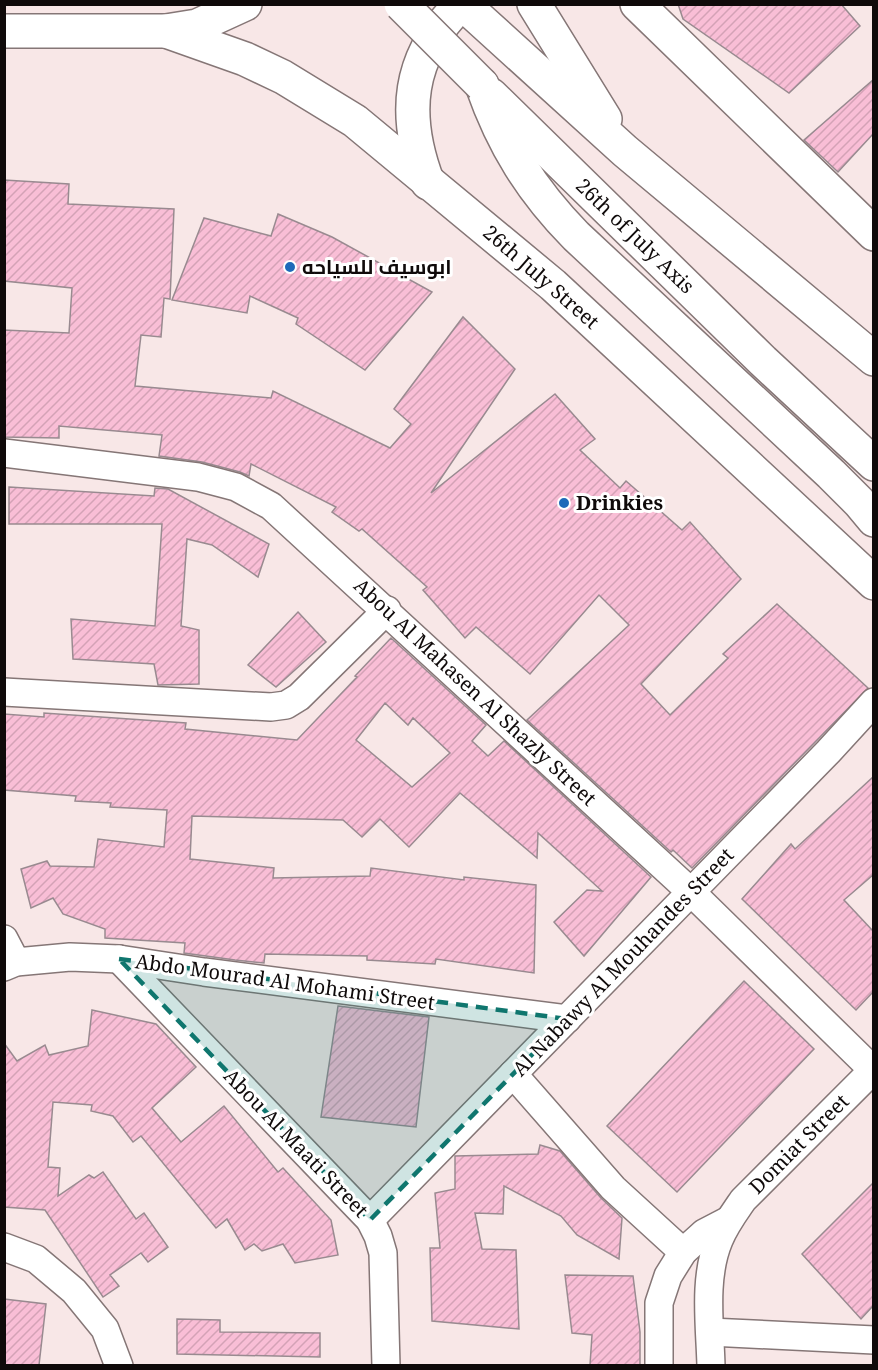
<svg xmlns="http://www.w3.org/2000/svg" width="878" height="1370" font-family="'Noto Serif',Cairo,serif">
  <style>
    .building { fill: url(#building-hatch); stroke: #998a90; stroke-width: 1.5; fill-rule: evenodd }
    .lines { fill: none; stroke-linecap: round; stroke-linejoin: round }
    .minor-casing { stroke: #857676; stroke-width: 30 }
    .major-casing { stroke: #857676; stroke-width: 36 }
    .highway-casing { stroke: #857676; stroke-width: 36 }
    .minor { stroke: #fff; stroke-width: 27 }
    .major { stroke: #fff; stroke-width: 33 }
    .highway { stroke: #fff; stroke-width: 33 }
    .highway-bridge-casing { stroke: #857676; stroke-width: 36; stroke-linecap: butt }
    .highway-bridge { stroke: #fff; stroke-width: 33 }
    .marked { fill: #0f766e; fill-opacity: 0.2; stroke: #0f766e; stroke-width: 4.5; stroke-dasharray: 12 8; stroke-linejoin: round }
    .poi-dot { fill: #1d6ab9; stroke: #fff; stroke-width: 2 }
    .labels { text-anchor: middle; stroke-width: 6; stroke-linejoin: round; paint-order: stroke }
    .street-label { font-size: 20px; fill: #0f0a0a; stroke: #fff }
    .poi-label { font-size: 20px; font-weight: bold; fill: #0f0a0a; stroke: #fff; text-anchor: start }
  </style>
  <defs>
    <pattern id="building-hatch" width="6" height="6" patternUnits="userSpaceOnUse" patternTransform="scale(1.5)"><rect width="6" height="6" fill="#f9bed6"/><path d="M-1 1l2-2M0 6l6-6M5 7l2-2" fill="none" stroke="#d4a2b6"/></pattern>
  </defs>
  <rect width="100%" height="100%" fill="#f8e7e7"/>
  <!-- building -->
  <g class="building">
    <path d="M678,4H841L860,26L789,93L683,19Z"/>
    <path d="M873,80V134L838,172L804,140Z"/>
    <path d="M4,180L69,184L68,204L174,209L170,299L164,298L161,337L141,335L135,386L271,398L273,391L390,448L411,424L394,409L463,317L515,369L431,493L555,394L595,439L580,450L620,488L626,481L682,530L690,522L741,579L641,684L670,715L728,658L723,654L777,604L868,688L692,868L673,850L671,852L527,720L629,625L599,595L530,674L476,627L465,638L423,590L427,587L362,529L359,531L332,512L336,507L251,464L249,476L240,472L202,462L159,456L162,435L59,426V438L4,437V330L69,333L72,288L4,281Z"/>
    <path d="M278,214L332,237L432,292L365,370L296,324L298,318L250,296L247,313L172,300L204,218L271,236Z"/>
    <path d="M9,487L154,496L155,488L168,489L269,544L258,577L212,545L187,539L181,626L199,630V684L158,685L154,664L73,659L71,619L155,626L162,524H9Z"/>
    <path d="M298,612L326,642L276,687L248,665Z"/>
    <path d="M391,638L486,725L472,741L488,756L504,741L651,877L584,956L554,922L587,890L602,891L538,833L537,858L460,793L409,847L380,819L362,837L343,820L192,816L190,859L274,868L273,878L370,876L371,868L464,880V877L536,885L534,973L436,959L435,964L367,960V956L265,954L264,963L235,960L184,953L185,943L105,938V929L63,914L53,898L31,908L21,869L47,861L50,866L94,867L98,839L164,847L167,810L110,807L111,803L75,801L76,796L4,790V714L44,717V713L186,723L185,729L297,740L357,677L355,676ZM385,703L408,725L413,718L450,753L412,787L356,740Z"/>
    <path d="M873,777V875L844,900L873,931V992L856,1010L742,899L791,844L795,849Z"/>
    <path d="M744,981L814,1049L677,1192L607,1126Z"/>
    <path d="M338,1006L429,1017L416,1127L321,1117Z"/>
    <path d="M92,1010L156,1024L196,1067L152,1108L181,1142L224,1106L278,1172L283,1168L331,1220L338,1255L295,1263L283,1244L262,1251L254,1244L245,1250L227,1219L216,1228L141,1136L133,1142L113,1116L91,1111L92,1105L53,1102L48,1167L60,1168L58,1196L89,1175L94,1178L103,1172L136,1219L144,1213L168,1247L148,1262L141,1253L110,1275L119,1286L103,1297L45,1210L4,1207V1043L17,1061L45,1045L49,1055L88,1046Z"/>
    <path d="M540,1145L560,1151L601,1198L622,1218L619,1259L577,1235L561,1216L504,1186L503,1214L475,1213L482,1249L516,1250L519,1329L432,1321L430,1248H440L435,1193L455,1189V1156L538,1154Z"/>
    <path d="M873,1183V1306L861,1319L802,1254Z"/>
    <path d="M565,1275L633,1276L640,1332V1365H590L592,1335L572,1333Z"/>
    <path d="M4,1299L46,1304L39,1365H4Z"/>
    <path d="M177,1319L220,1320V1332L320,1333V1357L177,1354Z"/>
  </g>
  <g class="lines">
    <!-- minor casing -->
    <g class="minor-casing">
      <g id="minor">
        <path d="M4,453L198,477L236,487L271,506L691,892L874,1071"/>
        <path d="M4,692L271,707L286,705L299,697L387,610"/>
        <path d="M4,939L16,962"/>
        <path d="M119,959L370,1220L378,1236L383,1253L386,1366"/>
        <path d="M4,967L16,962L70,957L119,959L204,972L567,1019"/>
        <path d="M513,1074L613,1188L683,1252"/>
        <path d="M370,1220L828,752L874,702"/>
        <path d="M4,1247L36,1259L74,1291L105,1329L119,1366"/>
        <path d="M710,1332L874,1340"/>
        <path d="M659,1366V1303L668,1276L683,1252L704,1233L729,1220"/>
        <path d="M711,1366C710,1326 703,1278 719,1240C725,1225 734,1213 743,1200L873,1070"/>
      </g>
    </g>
    <!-- major casing -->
    <g class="major-casing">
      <g id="major">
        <path d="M637,4L874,234"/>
        <path d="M4,31H166L197,26L245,4"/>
        <path d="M166,31L245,59L283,77L355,121L553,285L874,583"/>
        <path d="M428,183C402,115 407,57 461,4"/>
      </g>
    </g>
    <!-- highway casing -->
    <g class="highway-casing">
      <g id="highway">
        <path d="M463,4L625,151L874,359"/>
        <path d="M534,4L605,119"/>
        <path d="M482,85C503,145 531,190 576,236L831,474L859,502L874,520"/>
        <path d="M491,95L763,361L874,464"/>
      </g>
    </g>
    <!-- minor -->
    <use href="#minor" class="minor"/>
    <!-- major -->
    <use href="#major" class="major"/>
    <!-- highway -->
    <use href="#highway" class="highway"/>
    <!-- highway-bridge casing -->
    <g class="highway-bridge-casing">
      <path id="highway-bridge" d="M401,4L482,85"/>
    </g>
    <!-- highway-bridge -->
    <use href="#highway-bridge" class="highway-bridge"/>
  </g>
  <!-- marked area -->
  <path class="marked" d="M119,959L567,1019L370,1220Z"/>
  <!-- markers -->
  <g class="poi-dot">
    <circle cx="290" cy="267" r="6"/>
    <circle cx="564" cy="503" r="6"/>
  </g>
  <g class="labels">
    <!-- street labels -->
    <g class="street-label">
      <text transform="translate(635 236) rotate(44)" y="7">26th of July Axis</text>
      <text transform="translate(541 277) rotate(41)" y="7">26th July Street</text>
      <text transform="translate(475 692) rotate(43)" y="7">Abou Al Mahasen Al Shazly Street</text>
      <text transform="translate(623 962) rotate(-46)" y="7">Al Nabawy Al Mouhandes Street</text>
      <text transform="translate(285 982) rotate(8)" y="7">Abdo Mourad Al Mohami Street</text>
      <text transform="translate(296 1143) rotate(46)" y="7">Abou Al Maati Street</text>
      <text transform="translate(799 1144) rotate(-45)" y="7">Domiat Street</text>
    </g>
    <!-- poi labels -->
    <g class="poi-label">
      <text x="302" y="274">ابوسيف للسياحه</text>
      <text x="576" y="510">Drinkies</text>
    </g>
  </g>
  <!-- border -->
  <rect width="878" height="1370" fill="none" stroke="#0f0a0a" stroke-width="12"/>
</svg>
